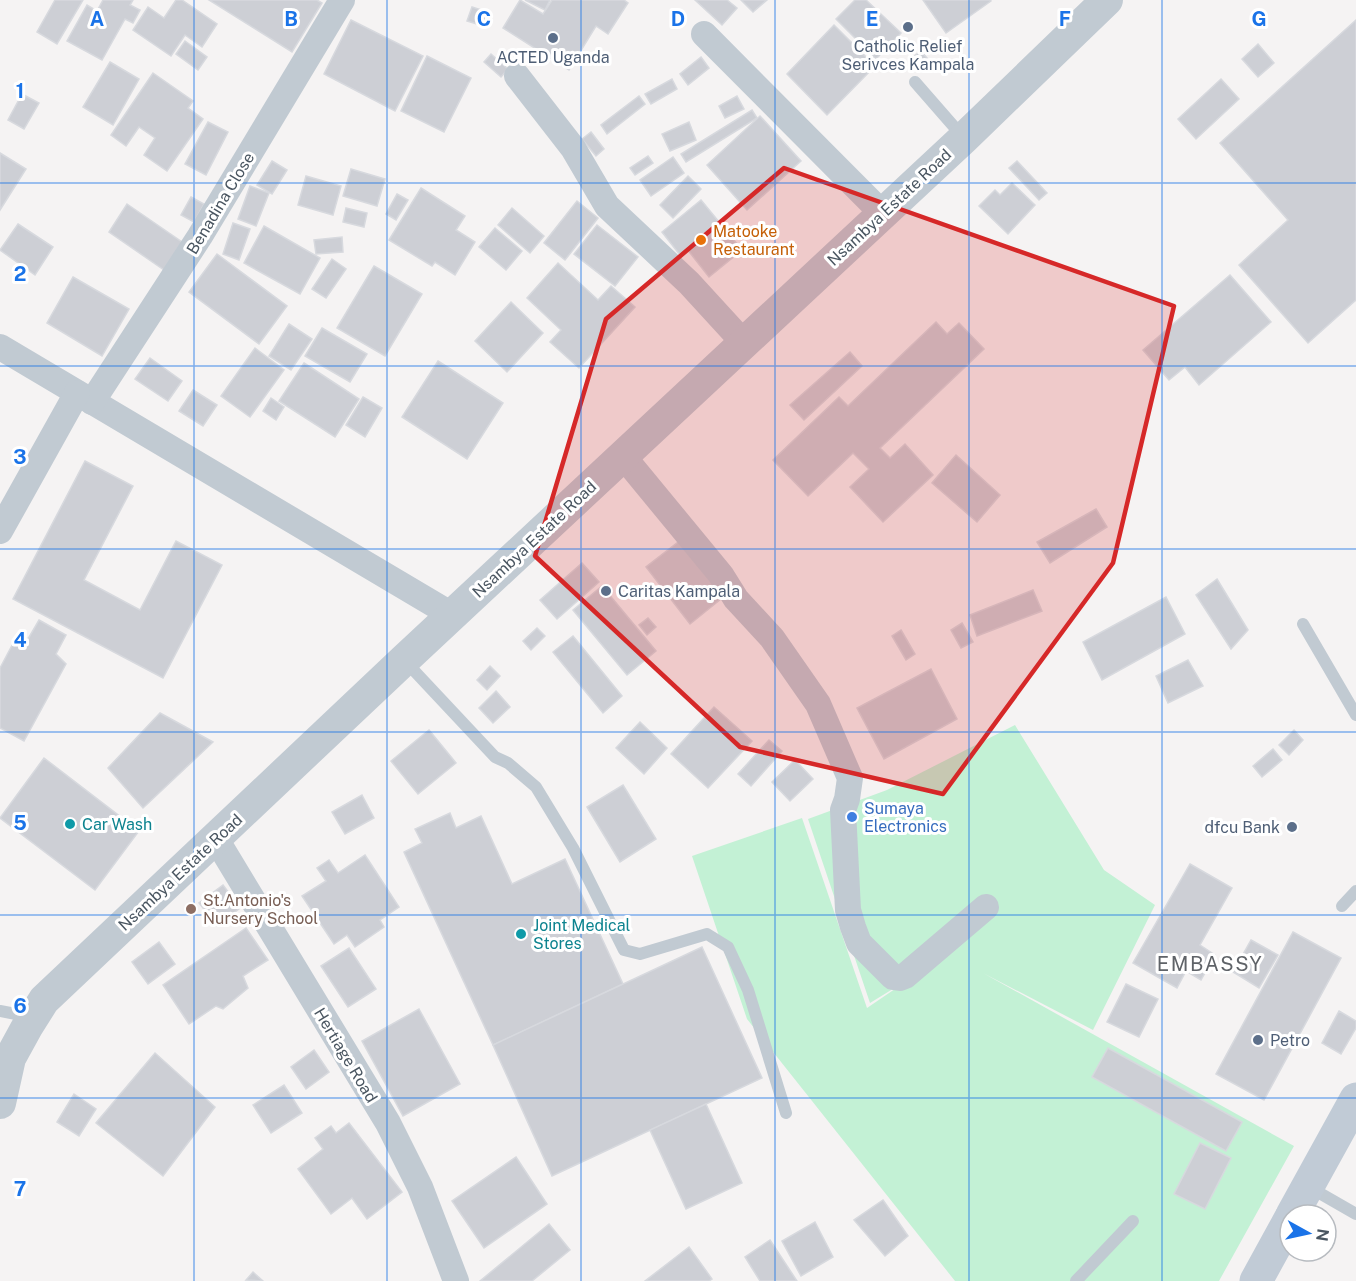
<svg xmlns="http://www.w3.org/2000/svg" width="1356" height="1281" font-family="'Public Sans',sans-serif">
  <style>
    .green { fill: #c3f1d5 }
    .building { fill: #cdcfd5; stroke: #d7d9de; stroke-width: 1.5 }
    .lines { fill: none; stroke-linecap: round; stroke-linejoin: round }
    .service { stroke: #c1cad2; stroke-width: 12 }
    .minor { stroke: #c1cad2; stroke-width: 26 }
    .tertiary { stroke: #c1cad2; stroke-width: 32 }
    .secondary { stroke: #c1cbd6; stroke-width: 33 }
    .marked { fill: #d62828; fill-opacity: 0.2; stroke: #d62828; stroke-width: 4.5; stroke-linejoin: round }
    .grid { fill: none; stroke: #1a73e8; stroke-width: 1.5; stroke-opacity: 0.55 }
    .service-dot { fill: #5c6f8a; stroke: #fff; stroke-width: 2 }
    .food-dot { fill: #e8710a; stroke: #fff; stroke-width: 2 }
    .shop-dot { fill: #3f7fe0; stroke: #fff; stroke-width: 2 }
    .culture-dot { fill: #0f9aa8; stroke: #fff; stroke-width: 2 }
    .education-dot { fill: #8d6e63; stroke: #fff; stroke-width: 2 }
    .labels { text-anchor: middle; stroke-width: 6; stroke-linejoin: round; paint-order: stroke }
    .service-label { font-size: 16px; fill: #4e5e75; stroke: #fff }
    .street-label { font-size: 16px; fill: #4a5661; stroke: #fff }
    .food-label { font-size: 16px; fill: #c56008; stroke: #fff; text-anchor: start }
    .shop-label { font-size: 16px; fill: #366cbe; stroke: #fff; text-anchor: start }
    .culture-label { font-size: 16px; fill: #0d838f; stroke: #fff; text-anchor: start }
    .education-label { font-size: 16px; fill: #785e54; stroke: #fff; text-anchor: start }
    .quarter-label { font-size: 20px; letter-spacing: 1.5px; fill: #5f6368; stroke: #fff }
    .grid-label { font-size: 20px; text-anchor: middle; font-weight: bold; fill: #1a73e8; stroke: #fff; stroke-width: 6; stroke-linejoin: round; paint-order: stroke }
  </style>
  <rect width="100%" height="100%" fill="#f5f3f3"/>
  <!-- green -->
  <path class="green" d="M1015,725L1104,870L1155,905L1093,1030L983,973L1294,1146L1219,1281H955L747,1019L692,856L802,818L867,1008L914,976L870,1003L808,819L887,790Z"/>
  <!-- building -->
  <g class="building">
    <path d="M55,0H83L57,44L37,32Z"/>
    <path d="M103,0H133L130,5L140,10L133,23L125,19L102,60L67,41L87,5L97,11Z"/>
    <path d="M176,0H182L217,24L202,47L185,35L171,56L133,30L148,7L164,18Z"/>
    <path d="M209,0H317L322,3L292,52Z"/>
    <path d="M520,0L543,14L552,0H624L628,3L608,34L596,26L569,70L503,28Z"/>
    <path d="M525,0H550L545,10Z"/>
    <path d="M695,0H727L737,8L722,25Z"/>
    <path d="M741,0H767L753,12Z"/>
    <path d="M855,0H866L901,33L876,59L836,19Z"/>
    <path d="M923,0H990L991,1L946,33Z"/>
    <path d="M472,7L491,13L487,27L467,21Z"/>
    <path d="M351,20L423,56L395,111L324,74Z"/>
    <path d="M1356,20V300L1308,343L1239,265L1288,220L1220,143Z"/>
    <path d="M834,25L875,66L827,115L787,74Z"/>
    <path d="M185,41L207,57L198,70L176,54Z"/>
    <path d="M1258,44L1274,63L1258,77L1242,59Z"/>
    <path d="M921,51L927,58L917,67L910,59Z"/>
    <path d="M491,54L508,69L501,77L484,62Z"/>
    <path d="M427,56L471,78L444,132L401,111Z"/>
    <path d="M701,57L709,68L688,85L680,74Z"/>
    <path d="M110,62L139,79L113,125L83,107Z"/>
    <path d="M153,73L193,101L188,108L203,119L167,171L144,155L155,138L139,127L126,146L111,135Z"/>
    <path d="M672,79L677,89L651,104L645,94Z"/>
    <path d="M1221,79L1239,99L1196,139L1178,119Z"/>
    <path d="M22,94L39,103L24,129L8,120Z"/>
    <path d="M639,96L645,104L607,134L601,125Z"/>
    <path d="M737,96L744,109L725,118L719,106Z"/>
    <path d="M752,110L757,118L686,162L681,154Z"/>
    <path d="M760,116L801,161L747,210L707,165Z"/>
    <path d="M208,122L228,132L206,175L185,164Z"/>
    <path d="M689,122L696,140L670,151L662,134Z"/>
    <path d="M591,132L604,149L596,156L582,139Z"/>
    <path d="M0,153L26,169L0,210Z"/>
    <path d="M648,156L653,163L635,175L630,168Z"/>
    <path d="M673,157L684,173L651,196L640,180Z"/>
    <path d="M272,161L287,170L272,194L257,185Z"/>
    <path d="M1017,161L1047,193L1039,200L1009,168Z"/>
    <path d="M351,169L385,179L377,206L343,196Z"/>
    <path d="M306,176L341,186L333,215L298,205Z"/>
    <path d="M688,176L701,189L673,218L660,205Z"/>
    <path d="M1012,183L1035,205L1008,234L979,206L995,190L1000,195Z"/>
    <path d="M250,186L269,193L256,226L238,219Z"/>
    <path d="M421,188L465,216L456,230L475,242L455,275L435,262L432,266L389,240Z"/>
    <path d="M397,194L408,200L396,220L386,214Z"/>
    <path d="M191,197L204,204L194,222L181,215Z"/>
    <path d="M701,200L742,250L709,277L687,249L680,255L662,232Z"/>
    <path d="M577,201L598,218L565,260L544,243Z"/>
    <path d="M127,204L182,242L164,270L109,232Z"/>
    <path d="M346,208L367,213L364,227L343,222Z"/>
    <path d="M512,208L544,236L530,253L498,225Z"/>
    <path d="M233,223L250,229L239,260L223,254Z"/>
    <path d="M18,224L53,247L35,275L0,250Z"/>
    <path d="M597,225L638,257L615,286L574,254Z"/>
    <path d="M264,226L320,258L300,294L244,263Z"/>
    <path d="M495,228L522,251L506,270L479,247Z"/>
    <path d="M342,237L343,252L316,254L314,240Z"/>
    <path d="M217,254L287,306L259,344L189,292Z"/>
    <path d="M332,259L346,269L326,298L312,289Z"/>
    <path d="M558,263L598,300L611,286L635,307L579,368L550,342L561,330L527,298Z"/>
    <path d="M374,266L422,294L385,356L337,328Z"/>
    <path d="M1230,275L1271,322L1199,385L1185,367L1169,380L1143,350Z"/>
    <path d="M73,277L129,309L102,356L47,323Z"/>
    <path d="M511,302L543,333L507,372L475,341Z"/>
    <path d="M936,322L947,334L959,323L984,349L880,448L890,458L905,444L933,475L883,522L850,487L869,469L853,453L808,496L773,460L839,397L848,406Z"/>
    <path d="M289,324L312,339L291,370L269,356Z"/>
    <path d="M322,328L367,354L350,382L305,356Z"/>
    <path d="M255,348L284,370L250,417L221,396Z"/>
    <path d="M850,352L862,366L804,420L790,405Z"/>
    <path d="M150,358L182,381L168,401L135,379Z"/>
    <path d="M438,361L503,403L467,459L402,417Z"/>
    <path d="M304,363L359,399L335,437L279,401Z"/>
    <path d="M193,390L217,405L203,426L179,411Z"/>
    <path d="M363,397L382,408L365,437L346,425Z"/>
    <path d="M271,398L284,407L276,420L263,411Z"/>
    <path d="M956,455L1000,495L977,522L932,483Z"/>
    <path d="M85,461L133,486L84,580L140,610L176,541L222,565L163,678L13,599Z"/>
    <path d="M1096,509L1107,527L1050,563L1037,542Z"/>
    <path d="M682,539L726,595L690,624L646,567Z"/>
    <path d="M582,563L599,582L557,619L540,600Z"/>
    <path d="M1217,579L1248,630L1231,649L1196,595Z"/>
    <path d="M602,586L656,651L627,675L573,610Z"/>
    <path d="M1033,590L1042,611L977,636L970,615Z"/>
    <path d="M1166,597L1185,634L1102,680L1083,642Z"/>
    <path d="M648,618L656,627L647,635L639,625Z"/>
    <path d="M39,620L66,635L56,654L66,664L24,741L0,728V668L18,634L28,639Z"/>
    <path d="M962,623L973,642L961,648L951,630Z"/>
    <path d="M537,628L545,636L531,650L523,641Z"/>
    <path d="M901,630L915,654L906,660L892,636Z"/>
    <path d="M573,636L622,696L603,713L553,652Z"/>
    <path d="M1188,660L1203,686L1168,703L1156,676Z"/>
    <path d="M490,666L500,676L487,690L477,680Z"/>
    <path d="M931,669L957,719L884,759L857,708Z"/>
    <path d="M496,691L510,707L493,723L479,708Z"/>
    <path d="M714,707L752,741L708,788L671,754Z"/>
    <path d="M160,713L213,742L143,808L108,768Z"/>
    <path d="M640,722L667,748L644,774L616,748Z"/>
    <path d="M429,730L456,763L418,794L391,761Z"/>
    <path d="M1294,730L1303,740L1289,755L1279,745Z"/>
    <path d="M769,740L782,751L751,786L738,774Z"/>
    <path d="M1273,749L1282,760L1262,777L1253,766Z"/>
    <path d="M44,758L139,831L95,890L0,818Z"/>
    <path d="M795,760L813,779L790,801L772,782Z"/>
    <path d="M623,785L656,839L620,862L587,807Z"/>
    <path d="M362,795L374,818L345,834L332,812Z"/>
    <path d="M450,813L456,828L481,816L512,884L565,859L623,984L493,1045L404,852L422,843L415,829Z"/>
    <path d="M365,855L399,907L380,920L384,927L355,947L347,935L334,944L302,896L326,881L317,868L329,860L338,873Z"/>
    <path d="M1190,864L1232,888L1200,945L1215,955L1201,980L1186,971L1177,988L1133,963Z"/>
    <path d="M223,885L240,908L217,926L199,903Z"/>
    <path d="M246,928L268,960L243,976L248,988L223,1009L216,1006L189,1024L163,985Z"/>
    <path d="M1293,932L1341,958L1264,1100L1216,1074Z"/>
    <path d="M1251,940L1278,955L1259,988L1233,972Z"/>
    <path d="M159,942L175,964L148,984L132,962Z"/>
    <path d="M702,947L762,1078L552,1176L493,1045Z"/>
    <path d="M349,948L376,989L348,1007L321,966Z"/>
    <path d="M1126,984L1158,999L1139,1037L1107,1022Z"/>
    <path d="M419,1009L460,1084L403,1116L362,1041Z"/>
    <path d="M1339,1011L1356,1021V1028L1341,1054L1322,1043Z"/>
    <path d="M1108,1048L1242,1122L1226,1151L1092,1077Z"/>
    <path d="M314,1050L329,1072L306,1089L291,1067Z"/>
    <path d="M155,1053L215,1107L163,1176L96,1123Z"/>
    <path d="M284,1085L302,1113L271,1133L253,1105Z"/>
    <path d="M74,1094L96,1109L79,1136L57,1122Z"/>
    <path d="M706,1104L742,1183L686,1209L650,1130Z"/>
    <path d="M349,1123L402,1192L367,1219L352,1198L331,1214L298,1169L323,1149L315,1138L331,1126L336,1133Z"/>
    <path d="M1200,1143L1231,1158L1205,1209L1174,1194Z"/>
    <path d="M516,1157L547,1204L484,1248L452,1201Z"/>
    <path d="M883,1200L908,1236L885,1256L854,1220Z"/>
    <path d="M815,1222L833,1257L801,1276L782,1241Z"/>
    <path d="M549,1224L570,1250L532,1281H480Z"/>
    <path d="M770,1240L797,1281H760L745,1257Z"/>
    <path d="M689,1247L712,1279L709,1281H645Z"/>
    <path d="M253,1272L263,1281L246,1280Z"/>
  </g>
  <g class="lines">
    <!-- service -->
    <g class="service">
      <path d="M915,82L963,137"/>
      <path d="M1303,624L1356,715"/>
      <path d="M405,661L495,757L508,763L536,787L573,848L624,950L640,954L707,934L728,947L748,990L786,1113"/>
      <path d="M1342,906L1356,891"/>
      <path d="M0,1011L31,1017"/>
      <path d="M1309,1187L1356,1214"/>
      <path d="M1076,1281L1133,1221"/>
    </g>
    <!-- minor -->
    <g class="minor">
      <path d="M704,34L882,213"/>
      <path d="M517,76L573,148L607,206L689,283L744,343"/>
      <path d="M0,347L452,615"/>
      <path d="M92,402L200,236L342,0"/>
      <path d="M623,456L721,575L736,599L772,638L818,704L850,778L847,799L843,810L848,910L853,927L859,943L893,977L900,978L905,976L986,907"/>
      <path d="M0,531L77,393"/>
      <path d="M216,839L388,1123L420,1187L456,1281"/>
    </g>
    <!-- tertiary -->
    <path class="tertiary" d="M0,1103L10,1058L27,1027L44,1000L404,660L964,138L1107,0"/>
    <!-- secondary -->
    <g class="secondary">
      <path d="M1292,1215L1356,1099"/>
      <path d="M1256,1281L1290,1219"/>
    </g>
  </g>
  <!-- marked area -->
  <path class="marked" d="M784,168L1174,306L1113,563L943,794L740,747L535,556L606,319Z"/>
  <!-- grid -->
  <path class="grid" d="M194,0V1281M387,0V1281M581,0V1281M775,0V1281M969,0V1281M1162,0V1281M0,183H1356M0,366H1356M0,549H1356M0,732H1356M0,915H1356M0,1098H1356"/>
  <!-- markers -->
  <g class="service-dot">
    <circle cx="908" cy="27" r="6"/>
    <circle cx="553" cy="38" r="6"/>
    <circle cx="606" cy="591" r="6"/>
    <circle cx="1292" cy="827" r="6"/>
    <circle cx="1258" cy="1040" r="6"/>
  </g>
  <circle class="food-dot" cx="701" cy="240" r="6"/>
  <circle class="shop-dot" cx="852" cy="817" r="6"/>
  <g class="culture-dot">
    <circle cx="70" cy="824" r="6"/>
    <circle cx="521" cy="934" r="6"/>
  </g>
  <circle class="education-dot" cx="191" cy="909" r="6"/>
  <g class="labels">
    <!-- service labels -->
    <g class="service-label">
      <text x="908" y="52">Catholic Relief<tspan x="908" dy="18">Serivces Kampala</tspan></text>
      <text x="553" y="63">ACTED Uganda</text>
      <text x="618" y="597" text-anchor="start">Caritas Kampala</text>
      <text x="1280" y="833" text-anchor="end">dfcu Bank</text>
      <text x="1270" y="1046" text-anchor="start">Petro</text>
    </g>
    <!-- street labels -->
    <g class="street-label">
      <text transform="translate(220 203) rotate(-59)" y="6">Benadina Close</text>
      <text transform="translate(889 207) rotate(-43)" y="6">Nsambya Estate Road</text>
      <text transform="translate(534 539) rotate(-43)" y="6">Nsambya Estate Road</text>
      <text transform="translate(180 872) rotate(-43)" y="6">Nsambya Estate Road</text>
      <text transform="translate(346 1055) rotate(59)" y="6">Hertiage Road</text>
    </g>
    <!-- food labels -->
    <g class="food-label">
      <text x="713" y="237">Matooke<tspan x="713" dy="18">Restaurant</tspan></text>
    </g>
    <!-- shop labels -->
    <g class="shop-label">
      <text x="864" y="814">Sumaya<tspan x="864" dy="18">Electronics</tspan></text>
    </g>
    <!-- culture labels -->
    <g class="culture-label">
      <text x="82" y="830">Car Wash</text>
      <text x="533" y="931">Joint Medical<tspan x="533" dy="18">Stores</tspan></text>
    </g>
    <!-- education labels -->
    <g class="education-label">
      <text x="203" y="906">St.Antonio's<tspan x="203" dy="18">Nursery School</tspan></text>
    </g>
    <!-- quarter labels -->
    <g class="quarter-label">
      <text x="1210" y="971">EMBASSY</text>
    </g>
  </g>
  <g class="grid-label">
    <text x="97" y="26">A</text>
    <text x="291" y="26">B</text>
    <text x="484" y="26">C</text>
    <text x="678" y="26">D</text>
    <text x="872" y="26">E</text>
    <text x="1065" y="26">F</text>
    <text x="1259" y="26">G</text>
    <text x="20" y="98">1</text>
    <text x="20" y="281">2</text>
    <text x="20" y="464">3</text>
    <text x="20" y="647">4</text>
    <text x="20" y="830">5</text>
    <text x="20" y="1013">6</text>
    <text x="20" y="1196">7</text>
  </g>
  <!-- north arrow -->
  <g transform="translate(1308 1233) rotate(98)"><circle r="28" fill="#ffffff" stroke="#b7bbc0" stroke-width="1.5"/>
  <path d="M0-4.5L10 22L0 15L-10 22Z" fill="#1a73e8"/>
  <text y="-9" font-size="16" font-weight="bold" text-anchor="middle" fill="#4a5661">N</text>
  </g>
</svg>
